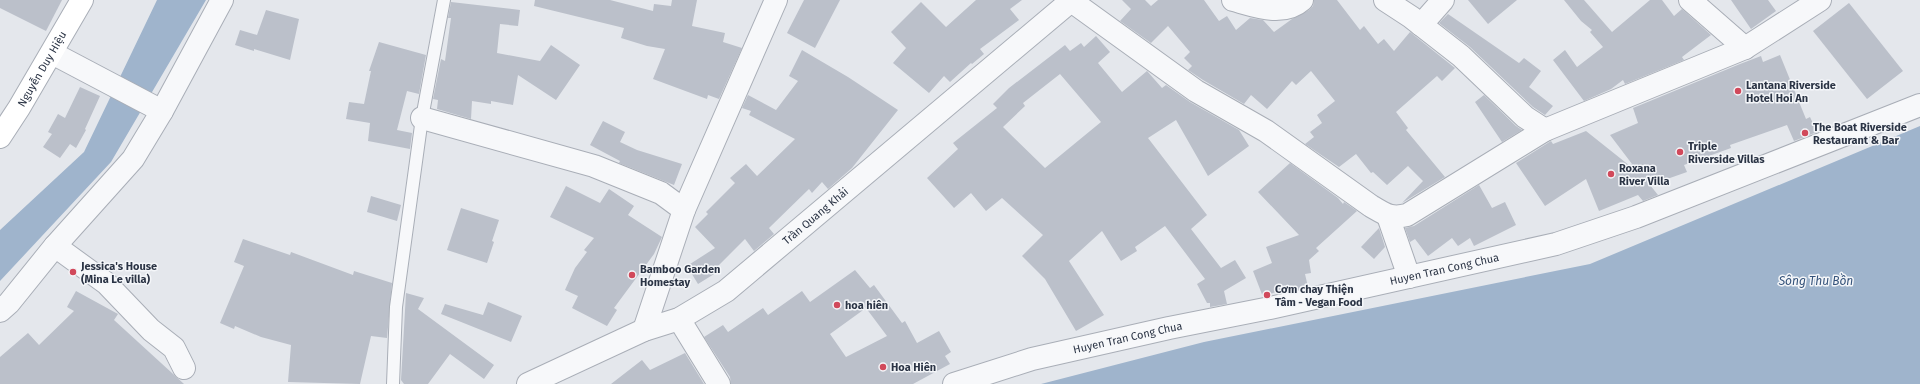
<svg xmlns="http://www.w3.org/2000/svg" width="1920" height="384" font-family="'Fira Sans',sans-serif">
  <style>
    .water { fill: #9fb4cc }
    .building { fill: #bbc0ca; fill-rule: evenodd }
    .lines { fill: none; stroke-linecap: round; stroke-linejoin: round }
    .service-casing { stroke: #a9aeb7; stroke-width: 14 }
    .minor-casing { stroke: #a9aeb7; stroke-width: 24 }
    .tertiary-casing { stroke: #a9aeb7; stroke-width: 24 }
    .secondary-casing { stroke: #a9aeb7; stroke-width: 24 }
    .service { stroke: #f7f8fa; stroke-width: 12 }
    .minor { stroke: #f7f8fa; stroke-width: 22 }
    .tertiary { stroke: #f7f8fa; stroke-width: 22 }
    .secondary { stroke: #fff; stroke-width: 22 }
    .poi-dot { fill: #d1495b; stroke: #f4f6f9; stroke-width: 1.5 }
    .labels { text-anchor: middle; stroke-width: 3; stroke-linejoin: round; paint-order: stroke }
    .street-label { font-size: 11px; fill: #2b3445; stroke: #f4f6f9 }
    .poi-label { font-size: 11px; font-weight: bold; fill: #2b3445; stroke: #f4f6f9; text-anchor: start }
    .water-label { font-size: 12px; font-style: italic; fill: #34527a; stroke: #f4f6f9 }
  </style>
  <rect width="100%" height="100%" fill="#e4e7ec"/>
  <!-- water -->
  <g class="water">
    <path d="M157,0H206L111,162L0,281V230L84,152Z"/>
    <path d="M1920,126V384H1041L1204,342L1590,264Z"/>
  </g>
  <!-- building -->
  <g class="building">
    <path d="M0,0H62L46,31L0,8Z"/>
    <path d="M535,0H610L653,11L654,4L671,6L672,0H697L692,26L725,33L723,42L742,48L719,99L708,95L707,99L653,79L665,49L647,46L621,38L624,28L534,6Z"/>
    <path d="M804,0H840L815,48L787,33Z"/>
    <path d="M976,0H1022L1010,9L1019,20L980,49L984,54L972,64L971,63L950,82L944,76L929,93L893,63L906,48L891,32L921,2L946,27Z"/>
    <path d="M1122,0H1145L1151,6L1158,0H1204L1219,21L1227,16L1236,30L1250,18L1263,20L1274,32L1292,19L1309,10L1313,6L1314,0H1337L1360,30L1364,26L1378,44L1384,39L1394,51L1410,32L1455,68L1442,81L1437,76L1396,112L1408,128L1406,130L1445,177L1402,203L1423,181L1408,166L1387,185L1373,172L1371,173L1356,154L1339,167L1305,144L1314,137L1310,132L1322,123L1317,115L1335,101L1311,71L1296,85L1292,81L1267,109L1251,95L1244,104L1203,80L1188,70L1192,66L1184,58L1190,52L1168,26L1151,43L1120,21L1131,9Z"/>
    <path d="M1468,0H1517L1488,24Z"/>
    <path d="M1564,0H1584L1612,32L1650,0H1662L1674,16L1682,9L1711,35L1682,57L1684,60L1625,84L1623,80L1611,89L1584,101L1553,60L1565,50L1577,67L1603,47L1590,32L1592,30L1581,21Z"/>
    <path d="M1731,0H1768L1776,11L1751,29Z"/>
    <path d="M451,2L520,10L518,26L500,24L497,53L540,61L551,45L580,65L556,100L518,75L513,105L491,101V104L472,101L471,119L437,109L438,100L433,99L441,59L445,61L451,18H448Z"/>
    <path d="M1849,3L1903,71L1867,99L1813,31Z"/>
    <path d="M266,10L299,19L290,60L254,49V51L235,45L240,30L257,35Z"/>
    <path d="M1448,14L1519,63L1524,58L1541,71L1529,87L1553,106L1545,115L1533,107L1470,47L1439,23Z"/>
    <path d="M1096,36L1110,52L1098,63L1122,92L1147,71L1162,88L1166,85L1190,102L1239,130L1249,146L1208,176L1176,120L1148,138L1207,215L1191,229L1221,268L1235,260L1246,278L1224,291L1227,304L1210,307V303H1207L1197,284L1205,279L1165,226L1135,247L1137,251L1121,261L1102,231L1069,261L1104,315L1076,331L1045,279L1022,256L1043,235L1002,198L986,211L971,193L954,208L927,178L958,149L953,143L997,108L993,104L1009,88L1065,45L1070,51L1081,43L1084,47ZM1060,74L1101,122L1045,168L1003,127L1025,106L1023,103Z"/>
    <path d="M379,42L426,55L419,94L407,91L397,130L412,133L410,149L368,141L370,123L346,119L349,102L364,104L371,71H369Z"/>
    <path d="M802,50L848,77L898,110L852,168L828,189L822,182L812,193L809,189L769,228L774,234L754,251L745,239L717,267L719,271L698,284L687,266L715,248L695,227L708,214L706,212L735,183L730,178L746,164L757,176L795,139L749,115L751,111L742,108L748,95L776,110L798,81L789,76Z"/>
    <path d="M1780,55L1806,119L1810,117L1817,132L1794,141L1787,125L1730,145L1731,148L1684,165L1687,172L1650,185L1658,195L1643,201L1638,195L1599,211L1586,179L1545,206L1516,163L1551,141L1553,144L1586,131L1630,166L1632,164L1610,135L1638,123L1633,108L1740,64L1761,56L1763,62Z"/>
    <path d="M80,87L100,96L85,129L86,130L76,148L70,144L60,158L43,147L52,134L48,132L58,114L65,118Z"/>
    <path d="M1484,95L1516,126L1522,130L1502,142L1475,102Z"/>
    <path d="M603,121L625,132L620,142L637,150L682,164L674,185L619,163L620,161L590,145Z"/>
    <path d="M1290,163L1338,198L1343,204L1344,202L1357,211L1316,248L1319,251L1309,260L1311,273L1305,274L1308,287L1284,292L1283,289L1263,297L1253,271L1272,263L1266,247L1299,235L1258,192Z"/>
    <path d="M1479,185L1492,208L1505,202L1516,225L1474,246L1470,238L1458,246L1452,238L1428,256L1415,239L1410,242L1405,228L1414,226Z"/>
    <path d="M566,186L600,203L609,189L634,206L628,215L662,237L654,254L614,308L617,310L607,326L572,308L578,296L565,290L575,268L587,252L584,250L594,238L550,217Z"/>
    <path d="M371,196L401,205L397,221L367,212Z"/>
    <path d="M461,208L499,220L492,241L494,242L487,263L447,250Z"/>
    <path d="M1379,228L1385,247L1374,259L1361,247Z"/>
    <path d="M243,239L290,255L291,252L353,275L354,271L392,283L387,338L371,336L360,384L288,382L291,345L261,337L235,326L234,329L220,323L244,266L234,262Z"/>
    <path d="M855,270L870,288L874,285L902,323L905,321L917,343L939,331L951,352L945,356L950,364L913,384H731L730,377L704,337L723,325L728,332L763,308L768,315L802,291L810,302ZM866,308L887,336L846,357L830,334Z"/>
    <path d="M76,291L118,314L114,320L184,384H0V357L28,333L39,345L74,311L67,307Z"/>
    <path d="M406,293L424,298L418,309L494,365L484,379L450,354L428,384H404L401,380Z"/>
    <path d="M488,302L522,316L511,342L441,314L445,304L483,315Z"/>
    <path d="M685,353L704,384H611L642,360L650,370Z"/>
  </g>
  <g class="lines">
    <!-- service casing -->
    <g class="service-casing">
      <path id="service" d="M393,384L396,307L422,118L444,0"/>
    </g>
    <!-- minor casing -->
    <g class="minor-casing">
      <g id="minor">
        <path d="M1070,0L1196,91L1266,131L1371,206C1385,214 1390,219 1407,215L1545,130L1745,48L1820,0"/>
        <path d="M1233,0C1255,6 1283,17 1302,0"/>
        <path d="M1385,0L1411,17L1461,56L1525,117L1545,130"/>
        <path d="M1690,0L1745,48"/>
        <path d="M1421,25L1443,0"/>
        <path d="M52,53L162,111"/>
        <path d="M422,118L594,166L661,193L684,210"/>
        <path d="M1388,216L1409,277"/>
        <path d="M55,246L106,283L151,330L174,348L184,368"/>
        <path d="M0,311L9,303L55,246L133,159L162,111L222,0"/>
        <path d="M679,319L719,384"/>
        <path d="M644,330L684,210L776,0"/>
        <path id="s1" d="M954,384L1032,359L1169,328L1270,308L1556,244L1636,217L1920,105"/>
      </g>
    </g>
    <!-- tertiary casing -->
    <g class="tertiary-casing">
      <g id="tertiary">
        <path id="s2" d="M528,384L644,330L679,319L726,291L1072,0"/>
      </g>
    </g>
    <!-- secondary casing -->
    <g class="secondary-casing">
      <g id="secondary">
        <path id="s3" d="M0,137L19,108L82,0"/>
      </g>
    </g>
    <!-- service -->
    <use href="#service" class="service"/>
    <!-- minor -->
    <use href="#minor" class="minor"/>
    <!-- tertiary -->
    <use href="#tertiary" class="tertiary"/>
    <!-- secondary -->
    <use href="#secondary" class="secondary"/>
  </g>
  <!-- markers -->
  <g class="poi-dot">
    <circle cx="1738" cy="91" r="4"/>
    <circle cx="1805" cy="133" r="4"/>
    <circle cx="1680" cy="152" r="4"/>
    <circle cx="1611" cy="174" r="4"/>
    <circle cx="73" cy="272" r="4"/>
    <circle cx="632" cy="275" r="4"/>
    <circle cx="1267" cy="295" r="4"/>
    <circle cx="837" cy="305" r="4"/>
    <circle cx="883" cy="367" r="4"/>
  </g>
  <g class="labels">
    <!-- street labels -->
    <g class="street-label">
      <text dy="4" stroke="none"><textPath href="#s3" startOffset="80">Nguyễn Duy Hiệu</textPath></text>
      <text dy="4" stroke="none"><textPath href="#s2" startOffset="336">Trần Quang Khải</textPath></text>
      <text dy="4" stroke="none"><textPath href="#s1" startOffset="504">Huyen Tran Cong Chua</textPath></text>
      <text dy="4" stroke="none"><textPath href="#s1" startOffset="180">Huyen Tran Cong Chua</textPath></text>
    </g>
    <!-- poi labels -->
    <g class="poi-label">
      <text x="1746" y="89">Lantana Riverside<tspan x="1746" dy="13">Hotel Hoi An</tspan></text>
      <text x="1813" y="131">The Boat Riverside<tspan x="1813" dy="13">Restaurant &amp; Bar</tspan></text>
      <text x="1688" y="150">Triple<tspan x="1688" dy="13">Riverside Villas</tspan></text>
      <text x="1619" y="172">Roxana<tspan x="1619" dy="13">River Villa</tspan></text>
      <text x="81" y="270">Jessica's House<tspan x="81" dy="13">(Mina Le villa)</tspan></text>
      <text x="640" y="273">Bamboo Garden<tspan x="640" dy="13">Homestay</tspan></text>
      <text x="1275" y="293">Cơm chay Thiện<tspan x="1275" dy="13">Tâm - Vegan Food</tspan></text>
      <text x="845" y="309">hoa hiên</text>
      <text x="891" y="371">Hoa Hiên</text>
    </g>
    <!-- water labels -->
    <g class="water-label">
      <text x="1816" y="285">Sông Thu Bồn</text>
    </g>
  </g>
</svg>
